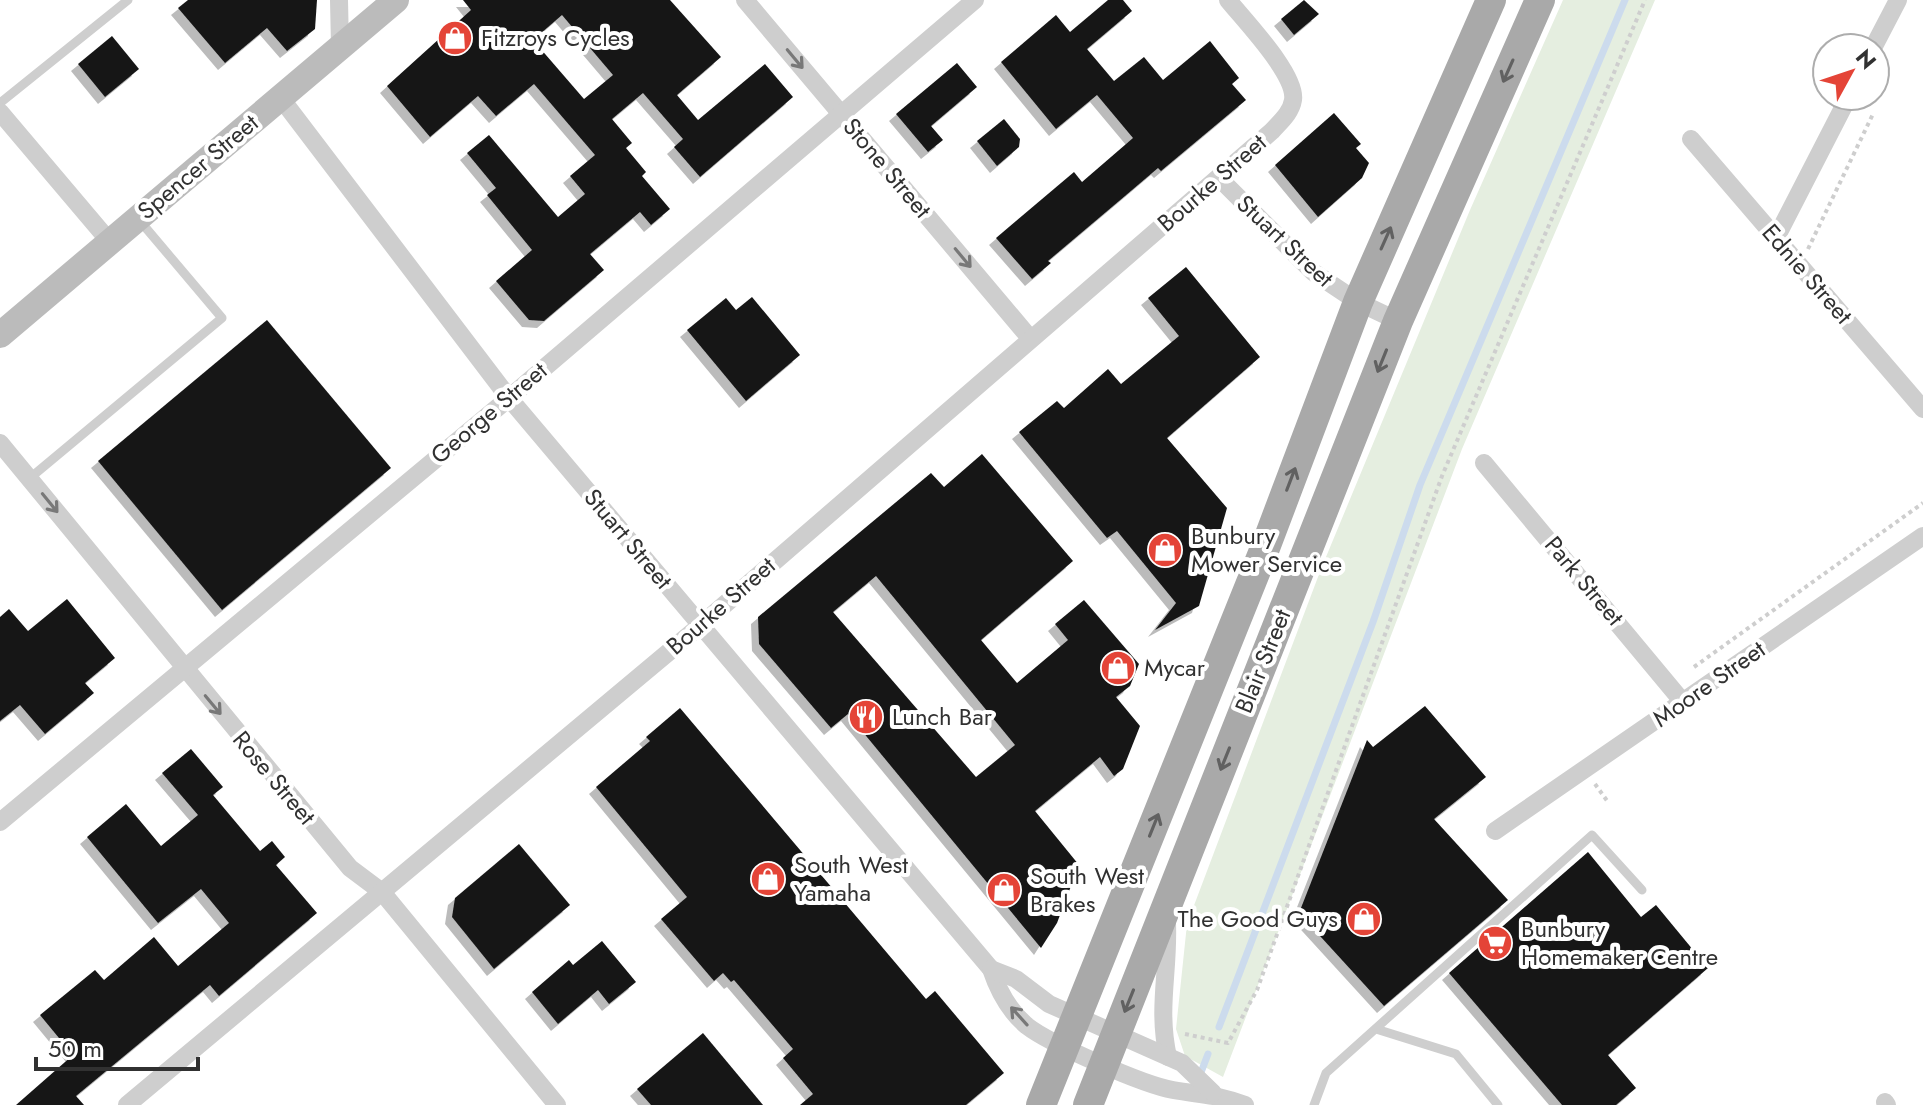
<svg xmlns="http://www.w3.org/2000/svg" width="1923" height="1105" font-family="Jost,sans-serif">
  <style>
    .green { fill: #e5eee0 }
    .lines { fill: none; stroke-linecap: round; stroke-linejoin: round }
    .stream { stroke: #ccdbed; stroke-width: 7 }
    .building { fill: #181818; fill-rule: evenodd; filter: url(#shadow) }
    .path { stroke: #cecece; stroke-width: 4; stroke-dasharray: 4 4; stroke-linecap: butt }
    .lane { stroke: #cecece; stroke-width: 9 }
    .street { stroke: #cecece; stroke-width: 18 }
    .secondary { stroke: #bbb; stroke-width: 26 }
    .primary { stroke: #a9a9a9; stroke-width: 30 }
    .oneway { stroke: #787878 }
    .oneway2 { stroke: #616161 }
    .labels { text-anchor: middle; stroke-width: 8; stroke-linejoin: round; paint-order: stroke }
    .poi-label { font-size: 24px; fill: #313131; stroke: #fff; text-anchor: start }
    .street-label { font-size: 24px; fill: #313131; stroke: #fff }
  </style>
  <defs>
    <filter id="shadow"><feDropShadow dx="-7" dy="7" stdDeviation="0" flood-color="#0004"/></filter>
  </defs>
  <rect width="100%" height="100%" fill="#fff"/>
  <!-- green -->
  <path class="green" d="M1563,0H1655L1462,449L1223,1077L1185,1056L1176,1029L1187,924L1321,569L1470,210Z"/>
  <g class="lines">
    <!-- stream -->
    <g class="stream">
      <path d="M1219,1027L1373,622L1420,485L1625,0"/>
      <path d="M1200,1075L1208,1054"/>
    </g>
  </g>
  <!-- building -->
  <g class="building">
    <path d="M188,0H317L315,29L287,51L267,28L225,63L178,8Z"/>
    <path d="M463,0H670L721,57L677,95L698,120L765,64L793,97L700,177L674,147L683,139L643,93L612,119L632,143L626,148L646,172L642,176L670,209L651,225L640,212L590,254L604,270L544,321L529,320L496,281L532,250L487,195L496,188L467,153L489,135L558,217L585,194L570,176L595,155L534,84L496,116L478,96L430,137L387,86L471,10ZM562,15L613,75L584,99L533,40Z"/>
    <path d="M1108,0H1123L1132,11L1087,49L1114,81L1144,57L1163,80L1210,41L1239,78L1232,84L1246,100L1161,171L1158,168L1125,196L1048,261L1051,263L1032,279L996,238L1074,172L1082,182L1133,138L1097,95L1056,129L1001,62L1056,15L1070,32Z"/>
    <path d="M1304,0L1319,14L1294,35L1281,19Z"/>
    <path d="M112,36L139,69L105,97L78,64Z"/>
    <path d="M957,63L977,87L931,126L943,140L928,152L896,114Z"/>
    <path d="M1334,113L1361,144L1356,148L1369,163L1362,178L1318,217L1275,165Z"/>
    <path d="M1004,119L1020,139L1019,147L997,166L977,141Z"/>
    <path d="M1186,267L1260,357L1167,438L1227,508L1199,606L1155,630L1176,603L1117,531L1107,538L1019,432L1057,401L1064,408L1108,369L1121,384L1179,336L1148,298Z"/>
    <path d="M752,297L800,355L746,401L687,330L726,298L736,310Z"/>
    <path d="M267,320L391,468L222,610L98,461Z"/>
    <path d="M982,454L1073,561L981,640L1017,683L1068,640L1055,624L1084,600L1139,664L1130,686L1116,697L1140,726L1123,769L1114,776L1100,757L1035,811L1079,865L1057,923L1041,948L848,714L831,728L759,644L758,617L931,473L944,487ZM876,576L1015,745L976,777L833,612Z"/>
    <path d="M67,599L115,658L85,683L94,693L45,734L20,705L0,721V617L9,609L28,631Z"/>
    <path d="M1425,706L1486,777L1434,819L1508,900L1384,1006L1299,913L1367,740L1373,747Z"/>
    <path d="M680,708L926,999L935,991L1004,1073L966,1105H800L813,1094L783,1058L793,1049L734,980L731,982L723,973L714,981L661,919L687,897L596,787L650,741L646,737Z"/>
    <path d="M191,749L223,787L213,795L260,851L272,841L285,857L276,865L317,913L219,996L210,985L76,1096L84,1105H16L73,1055L40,1015L95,970L104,980L154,937L178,966L229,923L201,889L158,923L87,837L126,804L161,846L198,815L162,773Z"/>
    <path d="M519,844L570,905L494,969L452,917L455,898Z"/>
    <path d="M1588,852L1641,917L1656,905L1708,968L1608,1055L1636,1088L1616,1105H1562L1449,973Z"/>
    <path d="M602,941L636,982L609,1004L598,990L558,1024L532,992L569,960L573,965Z"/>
    <path d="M703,1033L763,1105H651L637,1089Z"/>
  </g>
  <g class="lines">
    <!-- path -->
    <g class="path">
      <path d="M1808,249L1873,114"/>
      <path d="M1694,667L1923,503"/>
      <path d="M1595,784L1608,802"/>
      <path d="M1185,1034L1228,1043L1257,990L1442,476L1645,0"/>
    </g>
    <!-- lane -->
    <g class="lane">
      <path d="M0,103L128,0"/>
      <path d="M30,478L222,318L140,221"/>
      <path d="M1376,1029L1456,1054L1498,1105"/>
      <path d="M1314,1105L1326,1073L1592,835L1642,890"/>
    </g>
    <!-- street -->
    <g class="street">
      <path d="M339,0L340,47"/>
      <path d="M745,0L1029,337"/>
      <path d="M1873,48L1898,0"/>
      <path d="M280,97L509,398L991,969C998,990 1009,1011 1027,1026C1050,1044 1144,1085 1173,1090C1202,1095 1216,1094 1245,1105"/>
      <path d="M0,112L110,242"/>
      <path d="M1691,139L1923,409"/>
      <path d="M1219,178L1313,272L1358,302L1398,321"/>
      <path d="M1776,238L1849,96"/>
      <path d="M0,443L350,868L382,892L557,1105"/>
      <path d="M1484,463L1682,701"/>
      <path d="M0,822L509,398L975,0"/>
      <path d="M1495,831L1923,536"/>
      <path d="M1167,923C1169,972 1157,1008 1168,1057"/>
      <path d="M991,969L1016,979L1049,1004L1182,1063L1213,1093"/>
      <path d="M1885,1102L1887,1105"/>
      <path d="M127,1105L701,625L1272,131C1280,122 1291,113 1293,100C1297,75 1245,21 1228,0"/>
    </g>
    <!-- secondary -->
    <path class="secondary" d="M0,335L396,0"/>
    <!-- primary -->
    <g class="primary">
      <path d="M1041,1105L1265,548L1358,302L1491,0"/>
      <path d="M1088,1105L1398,321L1540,0"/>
    </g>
  </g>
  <!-- one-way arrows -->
  <defs><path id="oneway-shaft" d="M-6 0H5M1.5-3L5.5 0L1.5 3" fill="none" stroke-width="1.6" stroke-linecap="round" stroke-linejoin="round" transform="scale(2)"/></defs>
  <g class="oneway">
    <use href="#oneway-shaft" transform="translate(795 59) rotate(50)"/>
    <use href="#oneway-shaft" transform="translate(963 258) rotate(50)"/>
    <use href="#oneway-shaft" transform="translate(50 503) rotate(51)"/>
    <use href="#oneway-shaft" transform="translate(213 705) rotate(50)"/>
    <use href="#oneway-shaft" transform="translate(1019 1016) rotate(-132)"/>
  </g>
  <g class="oneway2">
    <use href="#oneway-shaft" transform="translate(1508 71) rotate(114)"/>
    <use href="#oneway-shaft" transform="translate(1386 238) rotate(-66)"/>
    <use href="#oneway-shaft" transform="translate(1382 361) rotate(112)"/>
    <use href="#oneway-shaft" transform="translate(1291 479) rotate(-69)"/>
    <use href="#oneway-shaft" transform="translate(1225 759) rotate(112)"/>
    <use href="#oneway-shaft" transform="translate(1154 825) rotate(-68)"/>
    <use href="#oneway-shaft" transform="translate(1129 1001) rotate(112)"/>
  </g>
  <!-- icons -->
  <defs>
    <g id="shop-disc" transform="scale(1.8)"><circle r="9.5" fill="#e44437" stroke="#fff"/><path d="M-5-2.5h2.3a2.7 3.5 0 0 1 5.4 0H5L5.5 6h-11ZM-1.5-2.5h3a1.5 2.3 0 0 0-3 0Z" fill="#fff"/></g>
    <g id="restaurant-disc" transform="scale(1.8)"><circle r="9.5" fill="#e44437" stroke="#fff"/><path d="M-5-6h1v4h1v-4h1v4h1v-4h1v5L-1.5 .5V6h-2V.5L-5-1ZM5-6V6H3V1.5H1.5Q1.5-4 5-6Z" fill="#fff"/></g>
    <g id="supermarket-disc" transform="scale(1.8)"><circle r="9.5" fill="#e44437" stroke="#fff"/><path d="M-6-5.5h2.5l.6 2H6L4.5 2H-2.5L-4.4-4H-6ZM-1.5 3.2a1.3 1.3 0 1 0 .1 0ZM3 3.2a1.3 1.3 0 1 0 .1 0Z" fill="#fff"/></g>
  </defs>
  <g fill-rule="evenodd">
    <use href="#shop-disc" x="455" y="38"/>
    <use href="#shop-disc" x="1165" y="550"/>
    <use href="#shop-disc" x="1118" y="668"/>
    <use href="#restaurant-disc" x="866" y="717"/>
    <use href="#shop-disc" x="768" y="879"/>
    <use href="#shop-disc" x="1004" y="890"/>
    <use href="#shop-disc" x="1364" y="919"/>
    <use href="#supermarket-disc" x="1495" y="943"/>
  </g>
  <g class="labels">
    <!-- poi labels -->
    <g class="poi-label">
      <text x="481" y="46">Fitzroys Cycles</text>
      <text x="1191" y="544">Bunbury<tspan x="1191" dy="28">Mower Service</tspan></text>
      <text x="1144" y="676">Mycar</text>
      <text x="892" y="725">Lunch Bar</text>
      <text x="794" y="873">South West<tspan x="794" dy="28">Yamaha</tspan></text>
      <text x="1030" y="884">South West<tspan x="1030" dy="28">Brakes</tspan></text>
      <text x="1338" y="927" text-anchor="end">The Good Guys</text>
      <text x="1521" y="937">Bunbury<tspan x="1521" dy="28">Homemaker Centre</tspan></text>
    </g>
    <!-- street labels -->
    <g class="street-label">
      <text transform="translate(198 167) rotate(-40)" y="8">Spencer Street</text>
      <text transform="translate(887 168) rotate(50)" y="8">Stone Street</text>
      <text transform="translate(1212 183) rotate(-41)" y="8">Bourke Street</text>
      <text transform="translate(1285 241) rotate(43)" y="8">Stuart Street</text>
      <text transform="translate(1807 274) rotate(49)" y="8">Ednie Street</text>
      <text transform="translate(489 413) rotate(-40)" y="8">George Street</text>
      <text transform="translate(628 539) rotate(50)" y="8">Stuart Street</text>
      <text transform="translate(1584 581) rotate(50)" y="8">Park Street</text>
      <text transform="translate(721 606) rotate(-41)" y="8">Bourke Street</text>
      <text transform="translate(1263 661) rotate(-68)" y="8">Blair Street</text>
      <text transform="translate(1709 684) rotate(-35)" y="8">Moore Street</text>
      <text transform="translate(274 778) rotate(50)" y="8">Rose Street</text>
    </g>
  </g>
  <!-- north arrow -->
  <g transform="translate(1851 72) rotate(50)"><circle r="38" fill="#ffffff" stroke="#adadad" stroke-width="2"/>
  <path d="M0-6L14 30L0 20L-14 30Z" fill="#e44437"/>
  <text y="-12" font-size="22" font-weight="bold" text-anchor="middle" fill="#313131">N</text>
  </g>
  <!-- scale -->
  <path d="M36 1057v12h162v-12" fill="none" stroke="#313131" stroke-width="4"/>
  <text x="48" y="1057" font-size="24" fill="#313131" stroke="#ffffff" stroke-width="6" paint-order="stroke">50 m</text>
</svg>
